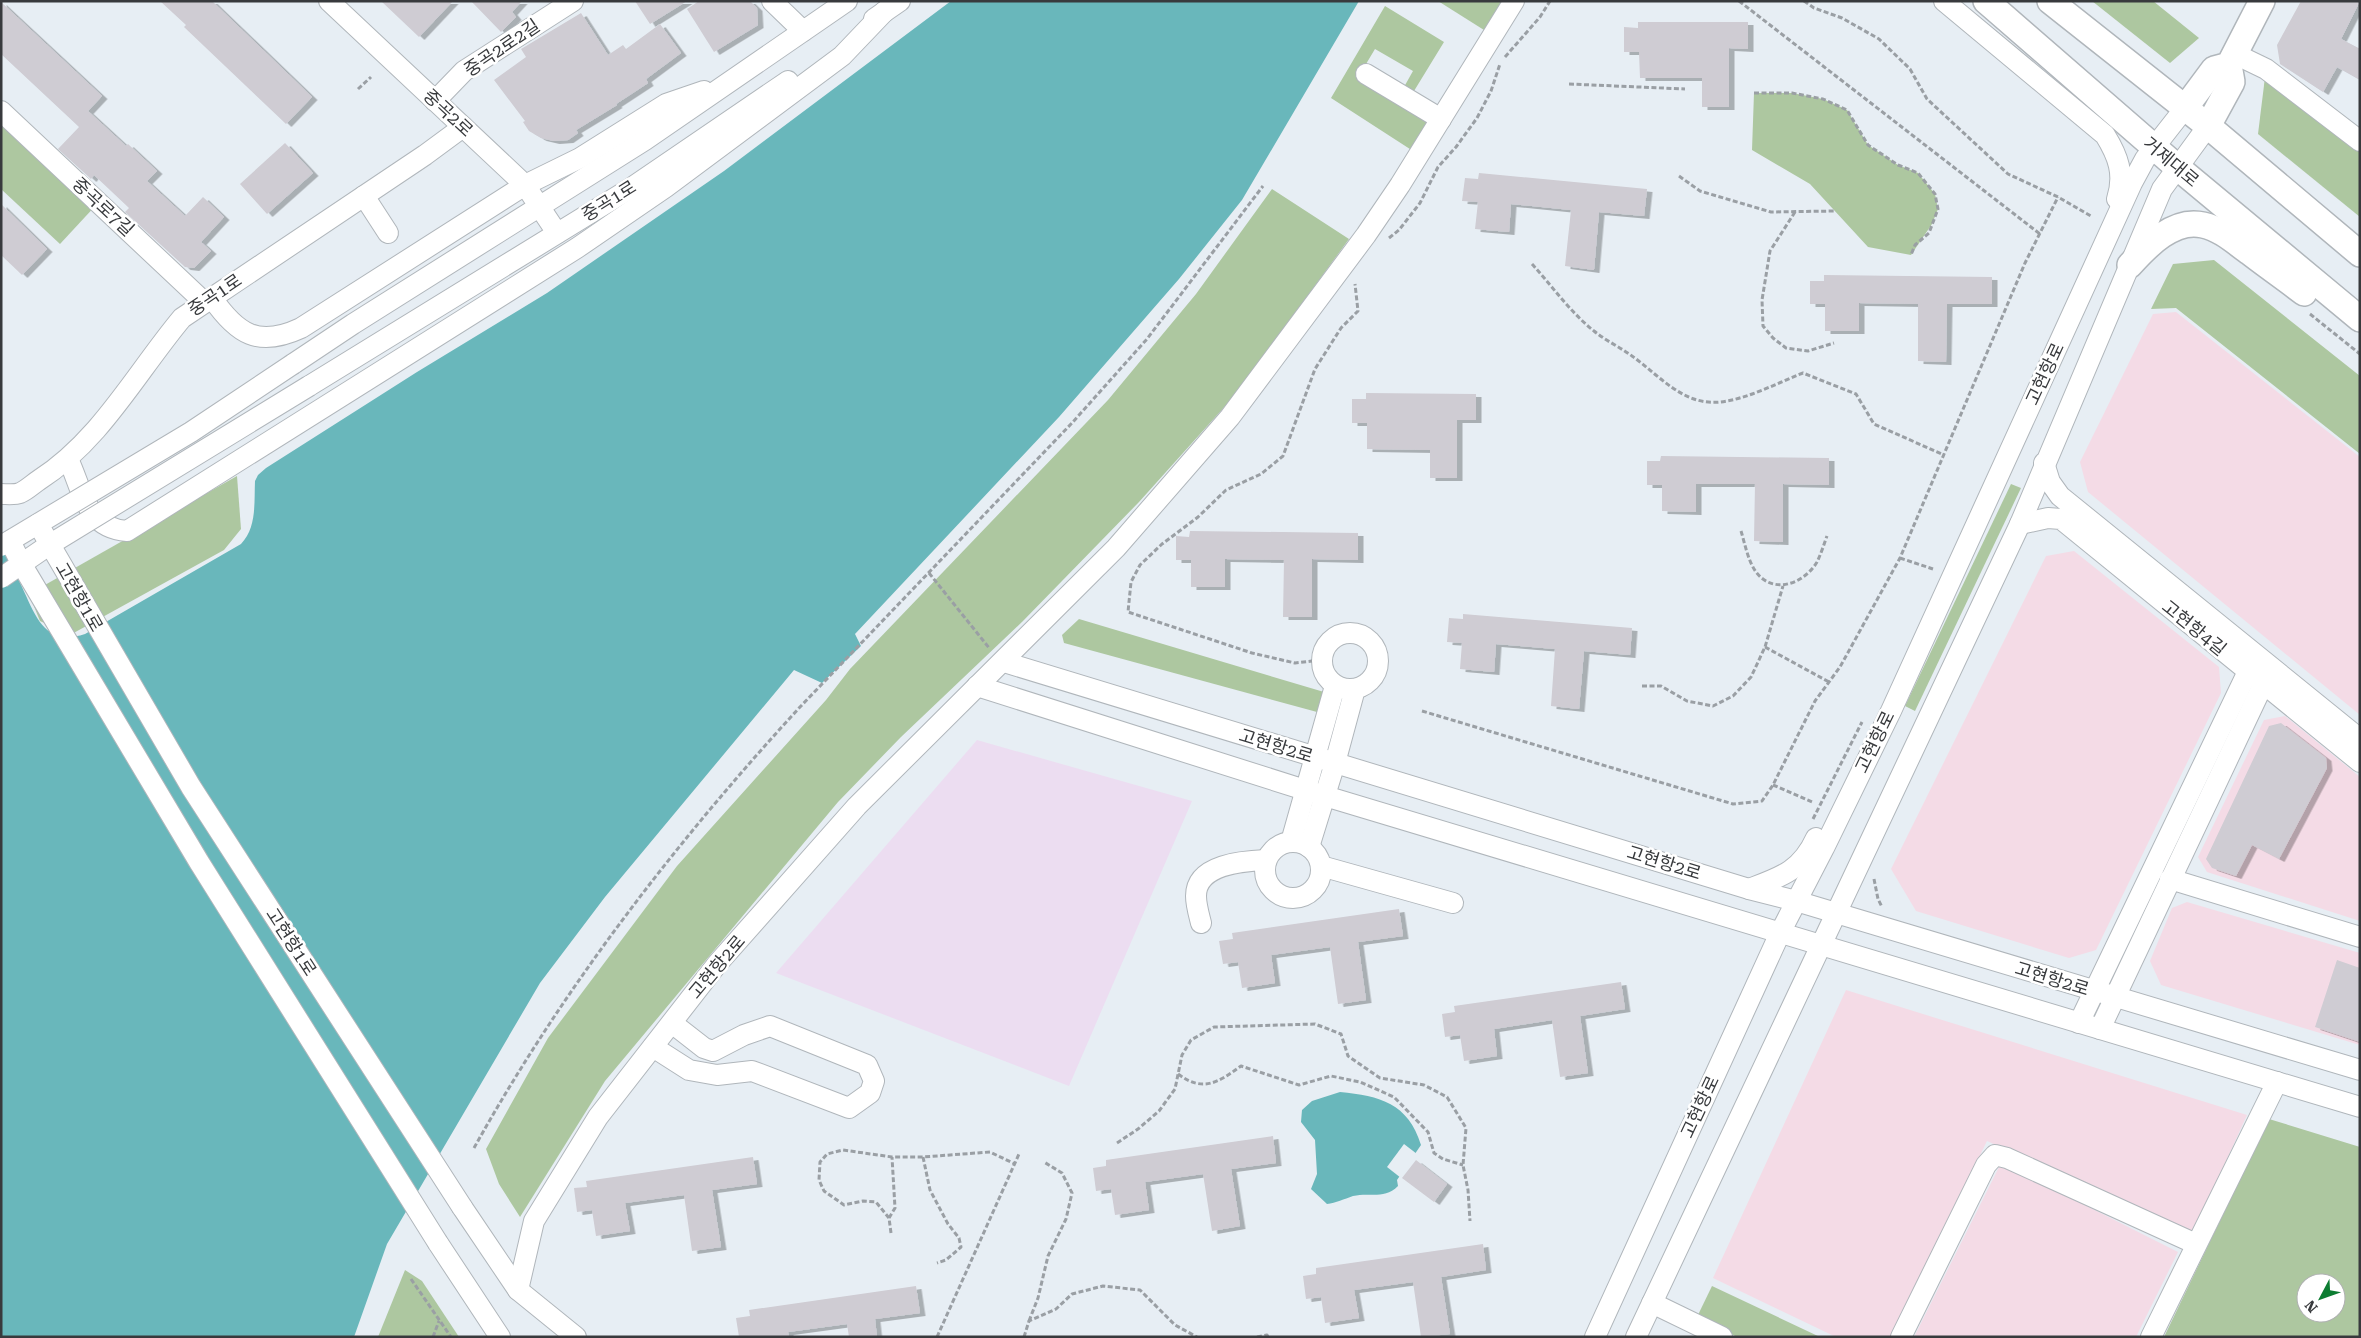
<svg xmlns="http://www.w3.org/2000/svg" width="2361" height="1338" font-family="'Roboto Serif','Noto Sans KR',serif">
  <style>
    .commercial { fill: #f4dbe6 }
    .education { fill: #ecddf1 }
    .green { fill: #adc7a0; fill-rule: evenodd }
    .water { fill: #69b7bb }
    .pier { fill: #e7eef4 }
    .building { fill: #cfccd3; filter: url(#shadow) }
    .lines { fill: none; stroke-linecap: round; stroke-linejoin: round }
    .minor-casing { stroke: #b0b6bb; stroke-width: 22 }
    .major-casing { stroke: #b0b6bb; stroke-width: 28 }
    .path { stroke: #9a9fa4; stroke-width: 3; stroke-dasharray: 5 2.5; stroke-linecap: butt }
    .minor { stroke: #fff; stroke-width: 20 }
    .major { stroke: #fff; stroke-width: 25 }
    .minor-bridge-casing { stroke: #b0b6bb; stroke-width: 22; stroke-linecap: butt }
    .minor-bridge { stroke: #fff; stroke-width: 20 }
    .labels { text-anchor: middle; stroke-width: 5; stroke-linejoin: round; paint-order: stroke }
    .street-label { font-size: 18px; fill: #383a3d; stroke: #fff }
  </style>
  <defs>
    <filter id="shadow"><feDropShadow dx="5.5" dy="3" stdDeviation="0" flood-color="#0004"/></filter>
  </defs>
  <rect width="100%" height="100%" fill="#e7eef4"/>
  <!-- commercial -->
  <g class="commercial">
    <path d="M2176,312L2360,457V715L2088,492L2080,462L2153,314Z"/>
    <path d="M2074,551L2219,667L2221,693L2096,950L2069,958L1916,911L1891,869L2046,556Z"/>
    <path d="M2285,716L2360,777V921L2207,872L2198,857L2264,720Z"/>
    <path d="M2187,902L2360,953V1045L2161,985L2150,961L2172,908Z"/>
    <path d="M1846,990L2247,1115L2193,1234L1987,1141L1891,1337H1836L1713,1278Z"/>
    <path d="M2001,1163L2178,1252L2136,1337H1914Z"/>
  </g>
  <!-- education -->
  <path class="education" d="M977,740L1192,801L1069,1086L776,973Z"/>
  <!-- green -->
  <g class="green">
    <path d="M1438,1H1502L1484,30Z"/>
    <path d="M2092,1H2153L2199,38L2170,63Z"/>
    <path d="M1385,6L1444,42L1414,91L1404,87L1413,71L1375,49L1357,79L1428,121L1430,124L1413,151L1331,98Z"/>
    <path d="M2266,69L2360,141V217L2258,134Z"/>
    <path d="M1754,93H1792L1823,99L1847,110L1868,145L1898,165L1918,173L1935,194L1938,209L1932,224L1911,255L1868,247L1810,184L1752,150Z"/>
    <path d="M1,111L98,203L60,244L1,189Z"/>
    <path d="M1272,189L1349,239L1236,394L1139,502L1023,621L901,737L838,802L605,1081L520,1217L499,1184L486,1149L548,1038L677,866L826,700L850,669L1108,400L1196,294Z"/>
    <path d="M2214,260L2360,376V454L2176,308L2151,309L2173,264Z"/>
    <path d="M237,476L241,529L224,550L70,635L40,621L29,594Z"/>
    <path d="M2011,484L2021,488L1915,711L1905,706Z"/>
    <path d="M1079,619L1324,692L1317,712L1064,643L1062,635Z"/>
    <path d="M2269,1119L2360,1147V1337H2164ZM2306,1283H2336V1313H2306Z"/>
    <path d="M405,1270L422,1281L459,1337H378Z"/>
    <path d="M1712,1286L1820,1337H1737L1697,1317Z"/>
  </g>
  <!-- water -->
  <g class="water">
    <path d="M951,1H1359L1242,200L1179,279L1059,417L855,634L861,646L822,683L794,670L605,897L540,983L387,1244L354,1337H1V541C8,556 15,572 22,587C36,617 45,647 85,634L241,544C257,527 254,503 255,481L258,475L266,468L417,372L547,293L724,171Z"/>
    <path d="M1340,1092C1380,1096 1408,1103 1421,1145L1397,1180L1398,1186C1384,1200 1370,1192 1353,1196C1344,1199 1336,1203 1327,1204L1311,1189L1317,1174L1315,1140L1301,1122L1302,1110L1312,1101Z"/>
  </g>
  <!-- pier -->
  <path class="pier" d="M1404,1144L1417,1154L1401,1178L1387,1167Z"/>
  <!-- building -->
  <g class="building">
    <path d="M160,1H212L312,97L286,124L184,27L186,25Z"/>
    <path d="M381,1H453L419,37Z"/>
    <path d="M471,1H522L512,12L516,17L501,32Z"/>
    <path d="M635,1H687L650,24Z"/>
    <path d="M699,1H750L757,8L758,25L714,52L687,9Z"/>
    <path d="M2301,1H2360L2341,39L2360,49V80L2337,67L2323,92L2280,64L2277,45Z"/>
    <path d="M1,2L102,96L88,111L126,146L128,144L157,171L147,181L185,216L203,197L224,217L201,242L211,251L194,268L185,267L125,212L129,208L94,175L91,179L58,149L79,127L1,54Z"/>
    <path d="M581,13L608,55L623,45L626,49L660,24L681,53L646,79L648,83L616,104L617,105L576,130L578,133L568,140L554,141L541,138L529,131L523,122L525,121L494,80L526,57L521,49Z"/>
    <path d="M1638,22H1748V49L1729,48V107H1702V78H1640L1639,52H1624V27L1638,28Z"/>
    <path d="M285,143L313,173L267,214L240,184Z"/>
    <path d="M1479,173L1647,189L1644,216L1599,212L1594,270L1565,266L1571,210L1511,204L1509,232L1475,229L1478,202L1462,201L1465,178L1478,179Z"/>
    <path d="M1,204L47,249L22,275L1,255Z"/>
    <path d="M1824,275L1992,277V304H1947L1946,362L1918,361V304L1859,303V331H1825V304H1810V281H1824Z"/>
    <path d="M1366,393L1476,394V420H1457V478H1430V450L1367,449V423H1352V399H1366Z"/>
    <path d="M1661,456L1829,458V485L1783,484V542L1754,541L1755,484H1696V512L1662,511V485H1647V461H1660Z"/>
    <path d="M1190,531L1358,533V560L1312,559V617H1283L1284,560L1225,559V587H1191V560H1176V536L1189,537Z"/>
    <path d="M1463,614L1632,628L1630,655L1584,651L1579,709L1551,706L1555,649L1496,644L1494,672L1460,669L1462,643L1447,642L1449,618L1463,619Z"/>
    <path d="M2281,723L2326,758L2327,768L2279,859L2252,845L2236,876L2212,868L2206,859L2269,726Z"/>
    <path d="M1399,909L1403,936L1358,942L1366,1000L1338,1004L1330,947L1271,955L1275,983L1242,988L1238,962L1223,964L1219,941L1233,939L1232,933Z"/>
    <path d="M2337,960L2360,968V1042L2315,1027Z"/>
    <path d="M1621,982L1625,1009L1580,1016L1588,1073L1560,1077L1552,1020L1494,1029L1497,1056L1464,1061L1460,1035L1445,1037L1442,1014L1455,1012L1454,1006Z"/>
    <path d="M1273,1136L1276,1163L1231,1169L1240,1226L1212,1231L1203,1174L1145,1182L1149,1210L1115,1215L1111,1189L1096,1191L1093,1168L1106,1166V1160Z"/>
    <path d="M753,1157L757,1184L712,1190L721,1247L692,1251L684,1195L625,1203L630,1231L596,1236L592,1210L577,1212L574,1188L587,1187L586,1181Z"/>
    <path d="M1416,1160L1447,1184L1434,1202L1402,1178Z"/>
    <path d="M1483,1244L1486,1270L1441,1277L1450,1334L1421,1337L1413,1282L1354,1290L1359,1318L1325,1323L1321,1297L1306,1299L1303,1276L1316,1274V1268Z"/>
    <path d="M916,1286L920,1313L875,1319L877,1337H849L847,1324L788,1332L789,1337H739L736,1318L750,1316L749,1310Z"/>
  </g>
  <g class="lines">
    <!-- minor casing -->
    <g class="minor-casing">
      <g id="minor">
        <path d="M329,1L525,185L557,233"/>
        <path d="M772,1L803,31"/>
        <path d="M1944,1L2105,135C2118,156 2125,174 2117,199"/>
        <path d="M874,19L900,1"/>
        <path d="M2235,54L2266,69L2360,141"/>
        <path d="M1366,74L1441,119"/>
        <path d="M435,101L464,71L573,1"/>
        <path d="M1,111L204,302"/>
        <path d="M364,196L388,233"/>
        <path d="M212,298C237,334 258,348 301,328L525,185L580,158L666,104L704,91"/>
        <path d="M293,364L353,324L645,140L847,1"/>
        <path d="M309,386L631,188L788,81"/>
        <path d="M68,459C83,490 85,528 127,531L577,248L666,187L842,56L885,11"/>
        <path d="M2044,463L2050,482L2060,496L2360,739"/>
        <path d="M1,494C7,494 15,495 20,493C27,490 33,484 39,480C101,440 136,373 182,318L425,155L463,127"/>
        <path d="M2020,524L2048,518L2061,519L2360,762"/>
        <circle cx="1350" cy="661" r="28"/>
        <path d="M1004,662L1749,889L1796,901L2360,1070"/>
        <path d="M977,686L1305,790L2360,1107"/>
        <circle cx="1293" cy="870" r="28"/>
        <path d="M1291,842L1335,686"/>
        <path d="M1309,847L1335,763L1355,689"/>
        <path d="M1321,866L1453,903"/>
        <path d="M2170,879L2360,937"/>
        <path d="M1749,889C1781,877 1801,871 1816,838"/>
        <path d="M1201,923C1199,915 1196,905 1196,896C1196,864 1243,861 1266,860"/>
        <path d="M2079,1023L2253,661"/>
        <path d="M2100,1029L2268,674"/>
        <path d="M653,1047L689,1070L717,1075L752,1071L849,1108L870,1093L874,1081L867,1065L770,1026L744,1035L713,1051L704,1048L672,1023"/>
        <path d="M462,1207L518,1290L576,1337"/>
        <path d="M438,1243L500,1337"/>
        <path d="M518,1290L534,1221L598,1117L718,963L857,806L1116,548L1230,417L1366,235L1400,185L1514,1"/>
        <path d="M1652,1303L1722,1337"/>
        <path d="M1595,1337L1780,933L1824,848L1891,711L2132,183L2145,159L2185,108"/>
        <path d="M1636,1337L2020,524L2162,189L2208,126"/>
        <path d="M1901,1337L1986,1165L1995,1155L2007,1158L2196,1244"/>
        <path d="M2151,1337L2277,1082"/>
      </g>
    </g>
    <!-- major casing -->
    <g class="major-casing">
      <g id="major">
        <path d="M1986,1L2177,167L2360,319"/>
        <path d="M2050,1L2208,126L2360,254"/>
        <path d="M2185,108L2214,69L2229,65L2262,1"/>
        <path d="M2208,126L2232,82L2229,65"/>
        <path d="M2130,265C2147,246 2174,218 2203,225C2221,229 2235,242 2249,252C2267,266 2286,279 2304,293"/>
      </g>
    </g>
    <!-- path -->
    <g class="path">
      <path d="M1739,1L2040,234"/>
      <path d="M1804,1L1814,8L1842,18L1879,39L1910,69L1927,99L2008,174L2058,197L2091,216"/>
      <path d="M1505,57L1540,17L1550,1"/>
      <path d="M1569,84L1685,89"/>
      <path d="M358,89L371,77"/>
      <path d="M1754,93H1792L1823,99L1847,110L1868,145L1898,165L1918,173L1935,194L1938,209L1929,233L1915,245L1911,255"/>
      <path d="M1679,176L1700,191L1771,212L1835,211"/>
      <path d="M1795,212L1770,251L1762,300L1763,326L1773,338L1786,348L1808,351L1834,343"/>
      <path d="M1389,238L1399,230L1420,203L1438,167L1456,147L1477,118L1491,91L1500,64"/>
      <path d="M1532,264C1552,286 1571,313 1594,331C1606,341 1620,347 1632,356C1659,375 1683,406 1720,402C1748,399 1777,383 1803,373L1856,394L1874,424L1944,455"/>
      <path d="M2310,314L2360,354"/>
      <path d="M1741,531C1745,544 1748,561 1756,572C1773,595 1804,584 1817,562C1821,554 1824,544 1827,536"/>
      <path d="M1900,558L1933,569"/>
      <path d="M929,573L990,649"/>
      <path d="M1765,647L1829,682"/>
      <path d="M1321,660L1295,663L1252,653L1128,612L1131,582L1140,565L1162,544L1198,517L1226,490L1261,474L1283,456L1315,369L1341,328L1358,311L1355,284"/>
      <path d="M1642,686H1661L1687,701L1713,706L1733,696L1751,677L1765,647L1783,586"/>
      <path d="M1422,711L1733,804L1762,801L1773,785L1815,701L1840,667L1900,558L2025,263L2058,197"/>
      <path d="M1773,785L1812,802"/>
      <path d="M1813,819L1862,722"/>
      <path d="M1874,879L1878,899L1882,907"/>
      <path d="M1178,1074C1203,1093 1219,1082 1241,1066L1299,1085L1331,1076L1360,1082L1394,1097L1428,1132L1434,1153L1443,1159L1463,1165"/>
      <path d="M1117,1143L1138,1129L1159,1111L1175,1089L1182,1055L1191,1040L1214,1027L1315,1024L1341,1034L1348,1056L1380,1078L1424,1085L1447,1097L1466,1128L1463,1165L1468,1190L1470,1221"/>
      <path d="M474,1148C563,988 676,842 800,707L1072,423L1147,339L1263,186"/>
      <path d="M923,1157L930,1190L948,1224L959,1238L961,1247L946,1260L937,1263"/>
      <path d="M889,1218L895,1208L892,1157"/>
      <path d="M891,1233L889,1218L876,1202L863,1201L844,1205L824,1191L819,1180L820,1162L827,1154L843,1150L892,1157H923L990,1152L1015,1164"/>
      <path d="M411,1279L451,1337"/>
      <path d="M1029,1321L1038,1298L1048,1256L1066,1219L1072,1193L1062,1173L1044,1162"/>
      <path d="M433,1337L439,1321"/>
      <path d="M937,1337L1019,1154"/>
      <path d="M1024,1337L1029,1321L1056,1309L1072,1294L1103,1286L1140,1290L1175,1325L1197,1337"/>
      <path d="M1257,1337L1267,1335L1268,1337"/>
    </g>
    <!-- minor -->
    <use href="#minor" class="minor"/>
    <!-- major -->
    <use href="#major" class="major"/>
    <!-- minor-bridge casing -->
    <g class="minor-bridge-casing">
      <g id="minor-bridge">
        <path d="M38,524L191,787L462,1207"/>
        <path d="M10,541L22,565L199,862L438,1243"/>
        <path d="M1,546L191,432L293,364"/>
        <path d="M1,578L49,545L309,386"/>
      </g>
    </g>
    <!-- minor-bridge -->
    <use href="#minor-bridge" class="minor-bridge"/>
  </g>
  <g class="labels">
    <!-- street labels -->
    <g class="street-label">
      <text transform="translate(502 48) rotate(-34)" y="6">중곡2로2길</text>
      <text transform="translate(448 113) rotate(43)" y="6">중곡2로</text>
      <text transform="translate(2171 162) rotate(40)" y="6">거제대로</text>
      <text transform="translate(609 201) rotate(-32)" y="6">중곡1로</text>
      <text transform="translate(103 207) rotate(43)" y="6">중곡로7길</text>
      <text transform="translate(215 295) rotate(-34)" y="6">중곡1로</text>
      <text transform="translate(2045 374) rotate(-65)" y="6">고현항로</text>
      <text transform="translate(79 597) rotate(60)" y="6">고현항1로</text>
      <text transform="translate(2194 628) rotate(39)" y="6">고현항4길</text>
      <text transform="translate(1875 742) rotate(-64)" y="6">고현항로</text>
      <text transform="translate(1276 746) rotate(17)" y="6">고현항2로</text>
      <text transform="translate(1664 863) rotate(17)" y="6">고현항2로</text>
      <text transform="translate(291 942) rotate(57)" y="6">고현항1로</text>
      <text transform="translate(717 967) rotate(-50)" y="6">고현항2로</text>
      <text transform="translate(2052 979) rotate(17)" y="6">고현항2로</text>
      <text transform="translate(1700 1107) rotate(-65)" y="6">고현항로</text>
    </g>
  </g>
  <!-- border -->
  <rect width="2361" height="1338" fill="none" stroke="#383a3d" stroke-width="5"/>
  <!-- north arrow -->
  <g transform="translate(2321 1298) rotate(229)"><circle r="24" fill="#ffffff" stroke="#afb0b1"/>
  <path d="M0-4L9 19L0 12L-9 19Z" fill="#0d7d32"/>
  <text y="-8" font-size="14" font-weight="bold" text-anchor="middle" fill="#383a3d">N</text>
  </g>
</svg>
